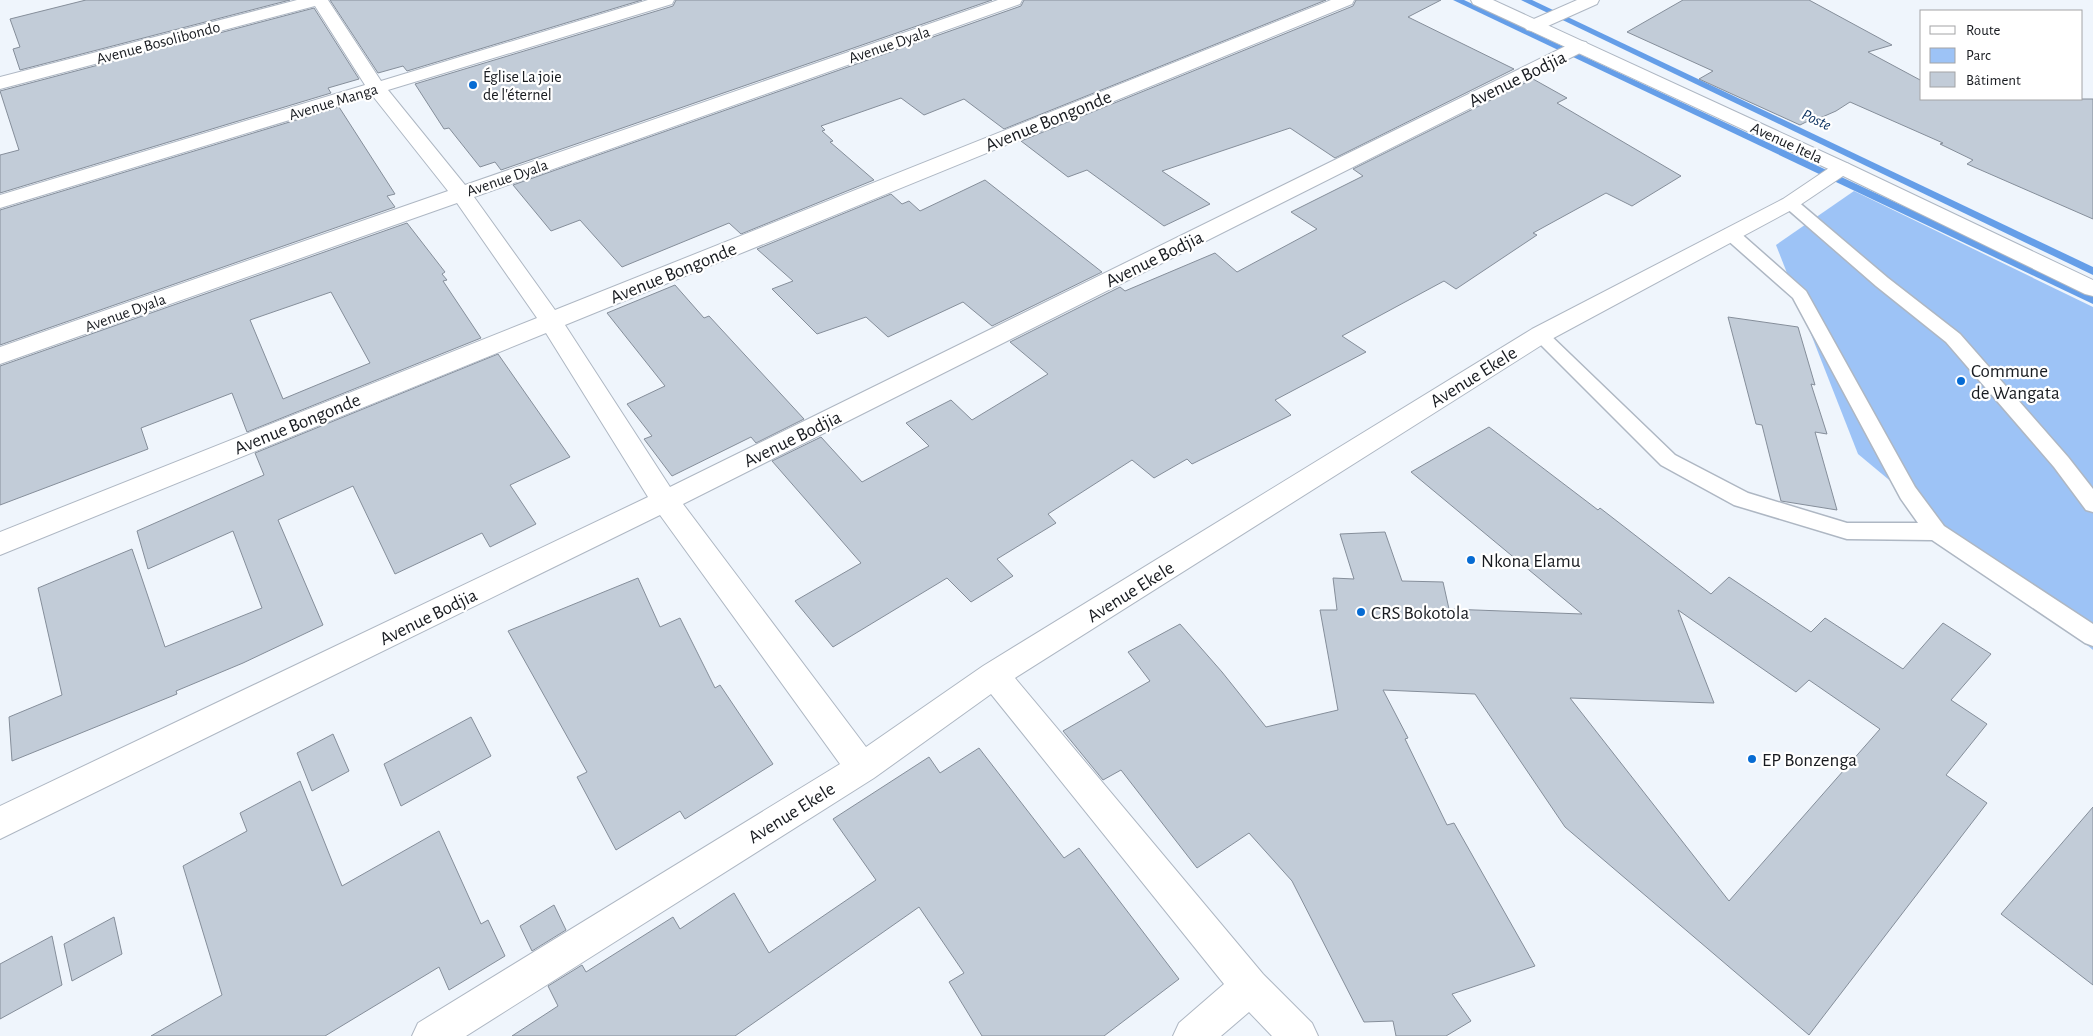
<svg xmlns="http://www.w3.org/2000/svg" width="2093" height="1036" font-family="'Alegreya Sans',sans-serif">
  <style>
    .green { fill: #9dc3f6 }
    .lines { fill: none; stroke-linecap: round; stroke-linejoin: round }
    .stream { fill: #659ee8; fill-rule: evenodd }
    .building { fill: #c2ccd8; stroke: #858e9a; fill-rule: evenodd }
    .lane-casing { stroke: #aeb7c3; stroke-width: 3 }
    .street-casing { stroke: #aeb7c3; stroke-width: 2 }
    .secondary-casing { stroke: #aeb7c3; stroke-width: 2 }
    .lane { fill: #fff; fill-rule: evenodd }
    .street { fill: #fff; fill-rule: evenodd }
    .secondary { fill: #fff; fill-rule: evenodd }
    .poi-dot { fill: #066bd3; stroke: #fff; stroke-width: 2 }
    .labels { text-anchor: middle; stroke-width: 4.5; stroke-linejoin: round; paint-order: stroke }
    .far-street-label { font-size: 16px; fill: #181b20; stroke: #fff }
    .far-poi-label { font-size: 16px; fill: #181b20; stroke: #fff; text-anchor: start }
    .far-water-label { font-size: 16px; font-style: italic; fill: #082f5e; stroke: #fff }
    .street-label { font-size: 19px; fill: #181b20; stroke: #fff }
    .poi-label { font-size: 19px; fill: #181b20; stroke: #fff; text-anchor: start }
  </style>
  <rect width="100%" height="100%" fill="#eff5fc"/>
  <!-- green -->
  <path class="green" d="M1854,191L2093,307V650L1858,454L1776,245Z"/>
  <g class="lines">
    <!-- stream -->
    <g class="stream">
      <path d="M1453,0H1464L2093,295V304Z"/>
      <path d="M1521,0H1532L2093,267V275Z"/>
    </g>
  </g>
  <!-- building -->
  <g class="building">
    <path d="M86,0H290L20,70L13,49L20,47L10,19Z"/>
    <path d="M330,0H642L407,71L403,66L378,73Z"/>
    <path d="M676,0H992L501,170L495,162L480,167L449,128L444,129L415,84L673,6Z"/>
    <path d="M1024,0H1326L1004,129L964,99L924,115L901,98L821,126L825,130L822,131L833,141L830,142L874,180L741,234L729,223L622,267L580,220L551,231L513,185L1021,6Z"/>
    <path d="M1356,0H1441L1408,17L1514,69L1335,158L1290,128L1162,171L1210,204L1164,226L1087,170L1068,177L1021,141L1353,6Z"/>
    <path d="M1683,0H1809L1892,45L1868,52L1922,81V99H2093V219L1967,164L1973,160L1940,144L1943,143L1850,102L1836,111L1820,118L1816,117L1800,125L1699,79L1713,71L1627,32Z"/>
    <path d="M314,8L359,79L328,88L331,93L0,193V155L19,150L0,91Z"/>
    <path d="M1533,79L1567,98L1557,103L1681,176L1632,206L1606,193L1533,233L1537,235L1456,289L1444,281L1342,336L1366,352L1275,400L1291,415L1192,464L1187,459L1154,478L1132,460L1048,514L1056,523L997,559L1013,576L971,602L947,578L833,647L795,601L861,563L772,461L821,437L862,482L929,446L906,423L951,400L972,420L1048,374L1010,342L1120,287L1125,291L1215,253L1237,272L1317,229L1291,212L1363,176L1353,169Z"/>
    <path d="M339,107L395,194L387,196L395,207L0,345V210Z"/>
    <path d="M985,180L1102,272L992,326L963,302L888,337L866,317L817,334L772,289L793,281L757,249L891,194L902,204L909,201L920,211Z"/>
    <path d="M407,223L445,272L442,274L447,280L443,281L481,338L247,432L232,393L141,428L148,449L0,505V366ZM331,292L370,363L283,399L250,320Z"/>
    <path d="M675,285L704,318L709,316L804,419L756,443L751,437L672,476L644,439L652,436L627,404L665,386L607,313Z"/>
    <path d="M1728,317L1798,327L1815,385L1811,384L1827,434L1815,432L1837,510L1781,501L1762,425L1756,424Z"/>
    <path d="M498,354L570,457L510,485L536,524L490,547L482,533L395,574L353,486L278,520L323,625L243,663L176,691L177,694L12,761L9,717L62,695L38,588L132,549L165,647L262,608L233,531L148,569L137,531L264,475L255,453Z"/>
    <path d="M1489,427L1598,510L1600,508L1711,594L1729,577L1811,632L1825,618L1903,669L1943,623L1991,654L1951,700L1987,724L1946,775L1987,803L1809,1035L1565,827L1475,694L1383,690L1408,738L1405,739L1447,825L1454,823L1535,966L1452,994L1471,1021L1446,1036H1396L1393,1021L1364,1022L1292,881L1249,833L1197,868L1121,770L1103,780L1063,731L1150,681L1128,652L1180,624L1222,672L1266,727L1338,710L1320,610H1337L1333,578L1354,579L1340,534L1385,532L1402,581L1443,582L1449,609L1582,614L1411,472ZM1678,610L1796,692L1809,680L1880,729L1729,901L1570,698L1714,703Z"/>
    <path d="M638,578L660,627L680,618L715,688L720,685L773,764L685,819L680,811L616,850L577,777L587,772L508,631Z"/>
    <path d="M471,717L491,756L401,806L384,764Z"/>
    <path d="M333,734L349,771L312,791L297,753Z"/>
    <path d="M979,748L1064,858L1079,848L1179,979L1104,1036H982L949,982L964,973L919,907L735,1036H512L558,1006L548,986L582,965L586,972L673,917L680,929L734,893L769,953L876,880L833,819L929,757L940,773Z"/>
    <path d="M300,781L342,886L439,831L481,924L488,920L505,956L449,990L439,967L325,1036H151L222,995L183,866L247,831L240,813Z"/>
    <path d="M2093,807V985L2001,914Z"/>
    <path d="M554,905L566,930L532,951L520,926Z"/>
    <path d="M114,917L122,954L72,981L64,944Z"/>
    <path d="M52,936L62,985L0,1019V964Z"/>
  </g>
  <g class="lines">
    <!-- lane casing -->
    <g class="lane-casing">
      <g id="lane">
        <path d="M1790,198L1796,200L1888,278L1960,334L2068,457L2093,489V512L2086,510L2054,467L1946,342L1876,286L1784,206L1782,203L1784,200Z"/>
        <path d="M1731,229L1737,230L1806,291L1915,487L1944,526L2093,624V646L2085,643L1932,540L1847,539L1734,505L1661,465L1531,335L1534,331L1540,329L1546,331L1675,455L1748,493L1847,523H1918L1901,499L1793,298L1725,238L1723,234L1725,230Z"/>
      </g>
    </g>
    <!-- street casing -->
    <g class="street-casing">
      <g id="street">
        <path d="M297,0H328L381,81L648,0H674L672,4L388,90L465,185L998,0H1022L1020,4L474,197L555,310L1331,0H1354L1352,4L565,325L670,487L1574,42L1580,41L1586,42L1589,46L1586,50L683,504L866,747L983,666L1532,329L1783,199L1835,164L1842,162L1849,164L1852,168L1849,172L1797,207L1548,341L1015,678L1263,974L1312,1023L1318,1036H1272L1249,1012L1221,1036H1173L1179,1023L1224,984L991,694L874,778L466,1036H412L418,1023L840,764L660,515L0,839V806L648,497L546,333L0,555V532L537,318L457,203L0,364V347L448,191L372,95L0,208V195L365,85L315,6L0,89V77Z"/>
        <path d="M1577,0H1599L1597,4L1539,30L1533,31L1527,30L1524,26L1527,22Z"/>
      </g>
    </g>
    <!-- secondary casing -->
    <g class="secondary-casing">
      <path id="secondary" d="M1471,0H1493L1849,164L2093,280V296L2085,294L1835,172L1473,4Z"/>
    </g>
    <!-- lane -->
    <use href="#lane" class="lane"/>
    <!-- street -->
    <use href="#street" class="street"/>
    <!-- secondary -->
    <use href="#secondary" class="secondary"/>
  </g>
  <!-- markers -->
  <g class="poi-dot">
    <circle cx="473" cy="85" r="5"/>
    <circle cx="1961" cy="381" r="5"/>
    <circle cx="1471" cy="560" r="5"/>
    <circle cx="1361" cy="612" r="5"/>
    <circle cx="1752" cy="759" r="5"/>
  </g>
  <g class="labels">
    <!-- far-street labels -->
    <g class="far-street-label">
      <text transform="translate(158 42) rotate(-15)" y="6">Avenue Bosolibondo</text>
      <text transform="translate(889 44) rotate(-19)" y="6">Avenue Dyala</text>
      <text transform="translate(333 101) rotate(-17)" y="6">Avenue Manga</text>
      <text transform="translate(1787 142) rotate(25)" y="6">Avenue Itela</text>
      <text transform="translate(507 177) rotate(-19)" y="6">Avenue Dyala</text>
      <text transform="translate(125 312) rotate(-20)" y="6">Avenue Dyala</text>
    </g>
    <!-- far-poi labels -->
    <g class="far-poi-label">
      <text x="483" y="82">Église La joie<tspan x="483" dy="18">de l'éternel</tspan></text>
    </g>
    <!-- far-water labels -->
    <g class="far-water-label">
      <text transform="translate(1817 119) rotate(25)" y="6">Poste</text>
    </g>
    <!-- street labels -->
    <g class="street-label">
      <text transform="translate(1517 78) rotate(-26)" y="7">Avenue Bodjia</text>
      <text transform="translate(1048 120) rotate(-22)" y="7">Avenue Bongonde</text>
      <text transform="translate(1154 258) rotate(-26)" y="7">Avenue Bodjia</text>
      <text transform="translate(673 272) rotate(-22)" y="7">Avenue Bongonde</text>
      <text transform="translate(1473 376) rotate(-32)" y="7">Avenue Ekele</text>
      <text transform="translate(297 423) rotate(-22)" y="7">Avenue Bongonde</text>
      <text transform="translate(792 438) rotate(-26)" y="7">Avenue Bodjia</text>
      <text transform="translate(1130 591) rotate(-32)" y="7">Avenue Ekele</text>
      <text transform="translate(428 616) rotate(-26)" y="7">Avenue Bodjia</text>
      <text transform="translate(791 812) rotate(-32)" y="7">Avenue Ekele</text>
    </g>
    <!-- poi labels -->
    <g class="poi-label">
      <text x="1971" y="377">Commune<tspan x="1971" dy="22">de Wangata</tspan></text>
      <text x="1481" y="567">Nkona Elamu</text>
      <text x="1371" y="619">CRS Bokotola</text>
      <text x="1762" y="766">EP Bonzenga</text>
    </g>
  </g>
  <!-- legend -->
  <rect x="1920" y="10" width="162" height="90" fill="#ffffff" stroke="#a3a4a6"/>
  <rect x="1930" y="26" width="25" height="8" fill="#ffffff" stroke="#a3a4a6"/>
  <text x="1966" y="35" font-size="15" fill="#181b20">Route</text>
  <rect x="1930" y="48" width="25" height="15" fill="#9dc3f6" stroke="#a3a4a6"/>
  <text x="1966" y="60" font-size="15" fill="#181b20">Parc</text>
  <rect x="1930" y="72" width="25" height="15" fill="#c2ccd8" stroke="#a3a4a6"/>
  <text x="1966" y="85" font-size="15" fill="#181b20">Bâtiment</text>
</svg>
